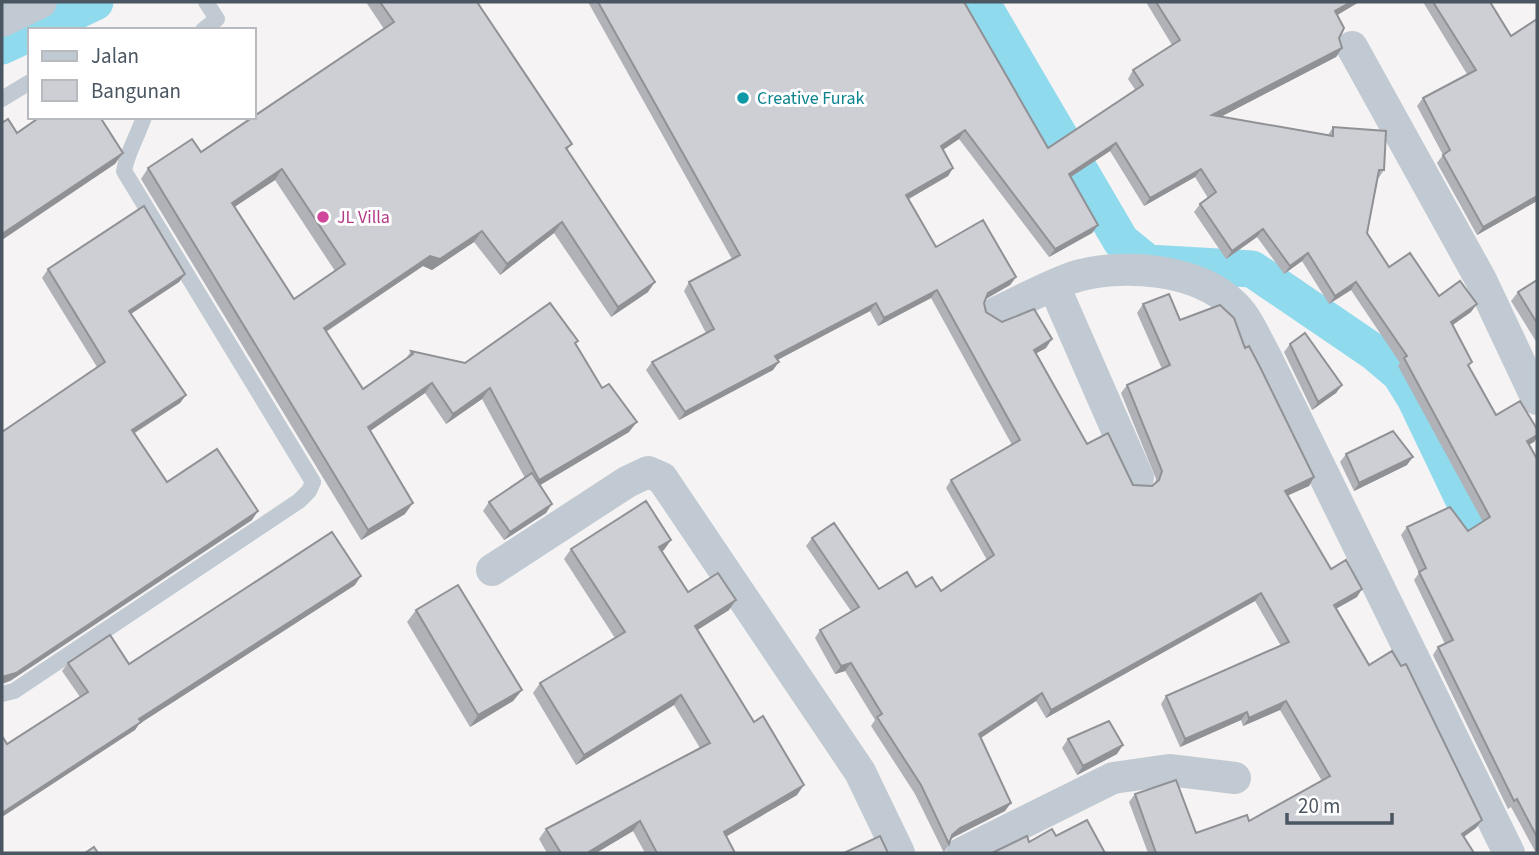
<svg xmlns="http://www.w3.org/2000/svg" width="1539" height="855" font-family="'Source Sans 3',sans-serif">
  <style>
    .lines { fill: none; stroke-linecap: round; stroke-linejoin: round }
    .canal { stroke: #90daee; stroke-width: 37 }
    .lane { stroke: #c1cad2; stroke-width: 16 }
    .street { stroke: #c1cad2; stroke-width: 32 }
    .wall { fill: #b0b2b7; fill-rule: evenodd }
    .shaded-wall { fill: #909195 }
    .building { fill: #cdcfd5; stroke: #909195; stroke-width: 2; fill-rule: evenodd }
    .culture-dot { fill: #0f9aa8; stroke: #fff; stroke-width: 2.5 }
    .hotel-dot { fill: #d1479c; stroke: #fff; stroke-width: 2.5 }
    .labels { text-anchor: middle; stroke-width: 6; stroke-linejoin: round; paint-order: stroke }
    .culture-label { font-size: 18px; fill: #0d838f; stroke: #fff; text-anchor: start }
    .hotel-label { font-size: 18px; fill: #b23c85; stroke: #fff; text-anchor: start }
  </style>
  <rect width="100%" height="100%" fill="#f5f3f3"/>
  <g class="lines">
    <!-- canal -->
    <g class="canal">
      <path d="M981,2L1121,241L1148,263L1252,269L1374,352L1400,374L1415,398L1537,653"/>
      <path d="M36,30L95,2"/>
      <path d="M2,46L30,33"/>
    </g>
    <!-- lane -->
    <g class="lane">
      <path d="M203,30L217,19L206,2"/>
      <path d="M2,99L30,82"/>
      <path d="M2,694L14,691L299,501L309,491L313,482L124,171C127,153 138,135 144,117"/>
    </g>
    <!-- street -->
    <g class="street">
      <path d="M2,21L41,2"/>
      <path d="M1352,47L1481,280L1537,399"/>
      <path d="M1054,286L1138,478"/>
      <path d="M997,312C1021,301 1046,287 1071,278C1119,262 1198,268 1235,306C1248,319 1257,341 1266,357L1509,853"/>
      <path d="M492,570L627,482L648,472L662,478L860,772L899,853"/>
      <path d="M962,853L1113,778L1169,770L1235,778"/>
    </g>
  </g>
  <!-- wall -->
  <g class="wall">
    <path d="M366,2H477L572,144L567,150L648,292L611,317L554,233L500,275L474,242L432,270L423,266L326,332L363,389L405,360L411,351L465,363L576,344L629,432L540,485L546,513L504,540L483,511L489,502L525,478L482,399L446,424L425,393L370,431L405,514L361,540L141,179L148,168L201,152L384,29ZM275,180L335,271L294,299L234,207Z"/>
    <path d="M588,2H964L1048,148L1136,91L1128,79L1133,70L1172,45L1146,2H1359L1337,15L1339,38L1342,48L1336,57L1220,117L1328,135L1333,127L1384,170L1378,179L1367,233L1389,267L1439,296L1471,312L1453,325L1469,367L1496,415L1537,429V437L1534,442L1529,444L1537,459V853H1536L1511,807L1508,809L1433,655L1438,647L1445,644L1414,580L1419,573L1401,535L1407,527L1468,531L1483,522L1398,366L1400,363L1351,290L1329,304L1302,261L1284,274L1257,237L1226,259L1194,212L1200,204L1208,198L1195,177L1144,206L1110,151L1071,177L1098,225L1092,233L1049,257L959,139L943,150L953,168L948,176L909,199L936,247L1016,277L1010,285L986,299L984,303L986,312L1046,348L1036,353L1087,444L1133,485L1152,486L1155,484L1156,479L1121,393L1127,385L1162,369L1137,313L1143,304L1245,348L1314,477L1309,486L1288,495L1331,569L1357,597L1336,609L1369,665L1482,820L1476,828L1464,837L1474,853H1148L1129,802L1135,794L1196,833L1249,821L1322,781L1280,710L1243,726L1241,720L1180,747L1161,704L1166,696L1281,646L1255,601L1046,718L1036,701L981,738L1005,811L954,837L951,839L949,844L944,853L915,794L871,726L875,720L845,671L835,674L815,638L820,630L851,611L806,546L812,538L879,589L916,587L941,591L987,560L946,488L951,480L1012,445L931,298L878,326L870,311L777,360L773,370L679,420L646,370L652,362L706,333L684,291L689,282L732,259Z"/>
    <path d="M1423,2H1490L1537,201L1477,235L1437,163L1443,155L1417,106L1423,98L1467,74Z"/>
    <path d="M48,269L185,274L179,282L131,314L186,395L180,403L135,433L167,482L252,520L10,681L97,367L42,278Z"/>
    <path d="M1537,280V343L1511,301L1518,292Z"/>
    <path d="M1290,344L1342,385L1336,393L1312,410L1284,352Z"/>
    <path d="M1346,454L1407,465L1354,491L1340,462Z"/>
    <path d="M571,549L664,550L661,551L688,592L729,610L697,630L797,795L726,836L735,853H645L633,831L596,853H547L539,839L546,829L700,748L674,705L576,765L533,693L540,683L615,638L564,559Z"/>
    <path d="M355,585L139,724L135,730L7,744L80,697L62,671L68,663L129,664Z"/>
    <path d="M416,610L522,690L513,701L470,727L407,622Z"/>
    <path d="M1068,739L1117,754L1077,775L1062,748Z"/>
  </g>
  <!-- shaded-wall -->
  <g class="shaded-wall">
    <path d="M1351,2H1359L1329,20L1335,11Z"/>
    <path d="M1342,48L1336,57L1207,124L1212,115Z"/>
    <path d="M965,130L959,139L935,155L941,146Z"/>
    <path d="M1116,143L1110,151L1063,182L1069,174Z"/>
    <path d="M123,153L115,164L2,240V234Z"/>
    <path d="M953,168L948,176L901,203L906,195Z"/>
    <path d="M282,169L275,180L224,214L232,203Z"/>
    <path d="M1201,169L1195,177L1144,206L1150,198Z"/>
    <path d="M1537,196V201L1477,235L1483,227Z"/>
    <path d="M562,222L554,233L500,275L507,264Z"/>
    <path d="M1098,225L1092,233L1049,257L1055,249Z"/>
    <path d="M1263,229L1257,237L1226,259L1232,251Z"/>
    <path d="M482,231L474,242L432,270L423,266L316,338L324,328L430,256Z"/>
    <path d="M1308,253L1302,261L1284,274L1290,266Z"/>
    <path d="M185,274L179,282L123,319L129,311Z"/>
    <path d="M1016,277L1010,285L982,301L988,293Z"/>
    <path d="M655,282L648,292L611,317L618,307Z"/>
    <path d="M1356,282L1351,290L1329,304L1335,296Z"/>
    <path d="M937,290L931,298L878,326L884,318Z"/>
    <path d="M876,303L870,311L770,364L775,356Z"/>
    <path d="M1477,304L1471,312L1445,330L1451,322Z"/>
    <path d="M1052,339L1046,348L1028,358L1034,350Z"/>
    <path d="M779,362L773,370L679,420L685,412Z"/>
    <path d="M432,383L425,393L360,438L368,427Z"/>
    <path d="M1342,385L1336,393L1312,410L1318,402Z"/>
    <path d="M490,388L482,399L446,424L453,414Z"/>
    <path d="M186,395L180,403L126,438L132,430Z"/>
    <path d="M637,422L629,432L532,490L539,480Z"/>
    <path d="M1537,435V437L1534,442L1522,449L1527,441Z"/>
    <path d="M1413,457L1407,465L1354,491L1359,483Z"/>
    <path d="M1314,477L1309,486L1280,499L1285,491Z"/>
    <path d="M413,503L405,514L361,540L368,530Z"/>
    <path d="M552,504L546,513L504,540L510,532Z"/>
    <path d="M258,511L252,520L10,681L2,684V677Z"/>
    <path d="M671,540L664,550L651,558L659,547Z"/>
    <path d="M361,576L355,585L139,724L135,730L2,817V813L139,719Z"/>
    <path d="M1362,589L1357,597L1328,613L1334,605Z"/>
    <path d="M1261,593L1255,601L1046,718L1051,710Z"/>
    <path d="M736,600L729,610L688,636L695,626Z"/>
    <path d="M851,663L845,671L835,674L841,666Z"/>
    <path d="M522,690L513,701L470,727L478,715Z"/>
    <path d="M1042,693L1036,701L973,743L979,734Z"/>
    <path d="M681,695L674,705L576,765L584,755Z"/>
    <path d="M1286,701L1280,710L1243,726L1249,718Z"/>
    <path d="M1247,712L1241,720L1180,747L1185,739Z"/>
    <path d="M1123,745L1117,754L1077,775L1083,766Z"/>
    <path d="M804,785L797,795L717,842L724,832Z"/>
    <path d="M1011,803L1005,811L954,837L946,843L952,835L960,828Z"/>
    <path d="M1482,820L1476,828L1456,842L1462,834Z"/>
    <path d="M640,821L633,831L596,853H587Z"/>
  </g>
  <!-- building -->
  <g class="building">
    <path d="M380,2H477L572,144L566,148L655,282L618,307L562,222L507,264L482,231L440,259L430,256L324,328L363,389L413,354L411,351L465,363L550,303L578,341L575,343L602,388L609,384L637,422L539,480L490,388L453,414L432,383L368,427L413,503L368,530L148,168L192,139L201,152L394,22ZM282,169L345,264L294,299L232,203Z"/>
    <path d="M598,2H964L1048,148L1143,85L1133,70L1180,40L1156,2H1351L1335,11L1344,28L1339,38L1342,48L1212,115L1333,136V127L1386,131L1384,170H1379L1367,233L1389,267L1410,253L1439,296L1460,281L1477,304L1451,322L1472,362L1468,365L1496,415L1520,401L1537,429V435L1527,441L1537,459V837L1517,799L1514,801L1438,647L1453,640L1419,572L1426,568L1407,527L1450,507L1468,531L1490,517L1404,358L1407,356L1356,282L1335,296L1308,253L1290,266L1263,229L1232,251L1200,204L1216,192L1201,169L1150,198L1116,143L1069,174L1098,225L1055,249L965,130L941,146L953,168L906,195L936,247L983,220L1016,277L988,293L984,303L986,312L1002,322L1034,309L1052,339L1034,350L1087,444L1108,433L1133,485L1152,486L1159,480L1162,471L1127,385L1170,365L1143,304L1169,294L1180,320L1220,305L1234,318L1245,348L1249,346L1259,365L1314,477L1285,491L1331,569L1346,560L1362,589L1334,605L1369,665L1392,651L1401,666L1406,664L1482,820L1462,834L1474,853H1156L1135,794L1176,780L1196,833L1247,815L1249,821L1330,776L1286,701L1249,718L1247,712L1185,739L1166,696L1289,642L1261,593L1051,710L1042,693L979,734L1011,803L960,828L952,835L949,844L921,785L877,717L882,714L851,663L841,666L820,630L859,607L812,538L834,523L879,589L907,572L916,587L932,577L941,591L994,555L951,480L1020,440L937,290L884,318L876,303L775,356L779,362L685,412L652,362L714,329L689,282L740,255Z"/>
    <path d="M1433,2H1490L1511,36L1537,19V196L1483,227L1443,155L1450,150L1423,98L1476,70Z"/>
    <path d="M40,117H100L123,153L2,234V123L8,119L17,133Z"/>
    <path d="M144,206L185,274L129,311L186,395L132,430L167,482L217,449L258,511L16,673L2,677V432L105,362L48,269Z"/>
    <path d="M1537,280V323L1518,292Z"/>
    <path d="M1305,333L1342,385L1318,402L1290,344Z"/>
    <path d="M1393,431L1413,457L1359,483L1346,454Z"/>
    <path d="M532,473L552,504L510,532L489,502Z"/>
    <path d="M646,501L671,540L659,547L688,592L718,573L736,600L695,626L754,722L763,716L804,785L724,832L735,853H657L640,821L587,853H561L546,829L710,743L681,695L584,755L540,683L625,632L571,549Z"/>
    <path d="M332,532L361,576L139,719L141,722L2,813V736L7,744L88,692L68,663L110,635L129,664Z"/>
    <path d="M458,585L522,690L478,715L416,610Z"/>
    <path d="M1109,721L1123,745L1083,766L1068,739Z"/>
    <path d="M1087,820L1105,853H992L1027,836L1029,842L1052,829L1056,836Z"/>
    <path d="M880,836L888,853H844Z"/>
    <path d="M94,847L98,853H85Z"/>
  </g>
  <!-- markers -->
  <circle class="culture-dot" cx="743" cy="98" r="7"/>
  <circle class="hotel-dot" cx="323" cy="217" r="7"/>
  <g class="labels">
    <!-- culture labels -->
    <g class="culture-label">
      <text x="757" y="104">Creative Furak</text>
    </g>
    <!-- hotel labels -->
    <g class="hotel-label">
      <text x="337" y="223">JL Villa</text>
    </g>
  </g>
  <!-- border -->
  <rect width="1539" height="855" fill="none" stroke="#4a5661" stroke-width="7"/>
  <!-- legend -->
  <rect x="28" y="28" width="228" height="91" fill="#ffffff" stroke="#b7bbc0" stroke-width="2"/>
  <rect x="42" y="51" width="35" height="10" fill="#c1cad2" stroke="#b7bbc0" stroke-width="2"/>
  <text x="91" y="63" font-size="21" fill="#4a5661">Jalan</text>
  <rect x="42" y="80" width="35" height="21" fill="#cdcfd5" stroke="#b7bbc0" stroke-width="2"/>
  <text x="91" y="98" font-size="21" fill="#4a5661">Bangunan</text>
  <!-- scale -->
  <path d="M1287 813v10h105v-10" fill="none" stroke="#4a5661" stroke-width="3.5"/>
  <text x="1298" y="813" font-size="21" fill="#4a5661" stroke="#ffffff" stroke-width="5" paint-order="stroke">20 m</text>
</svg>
